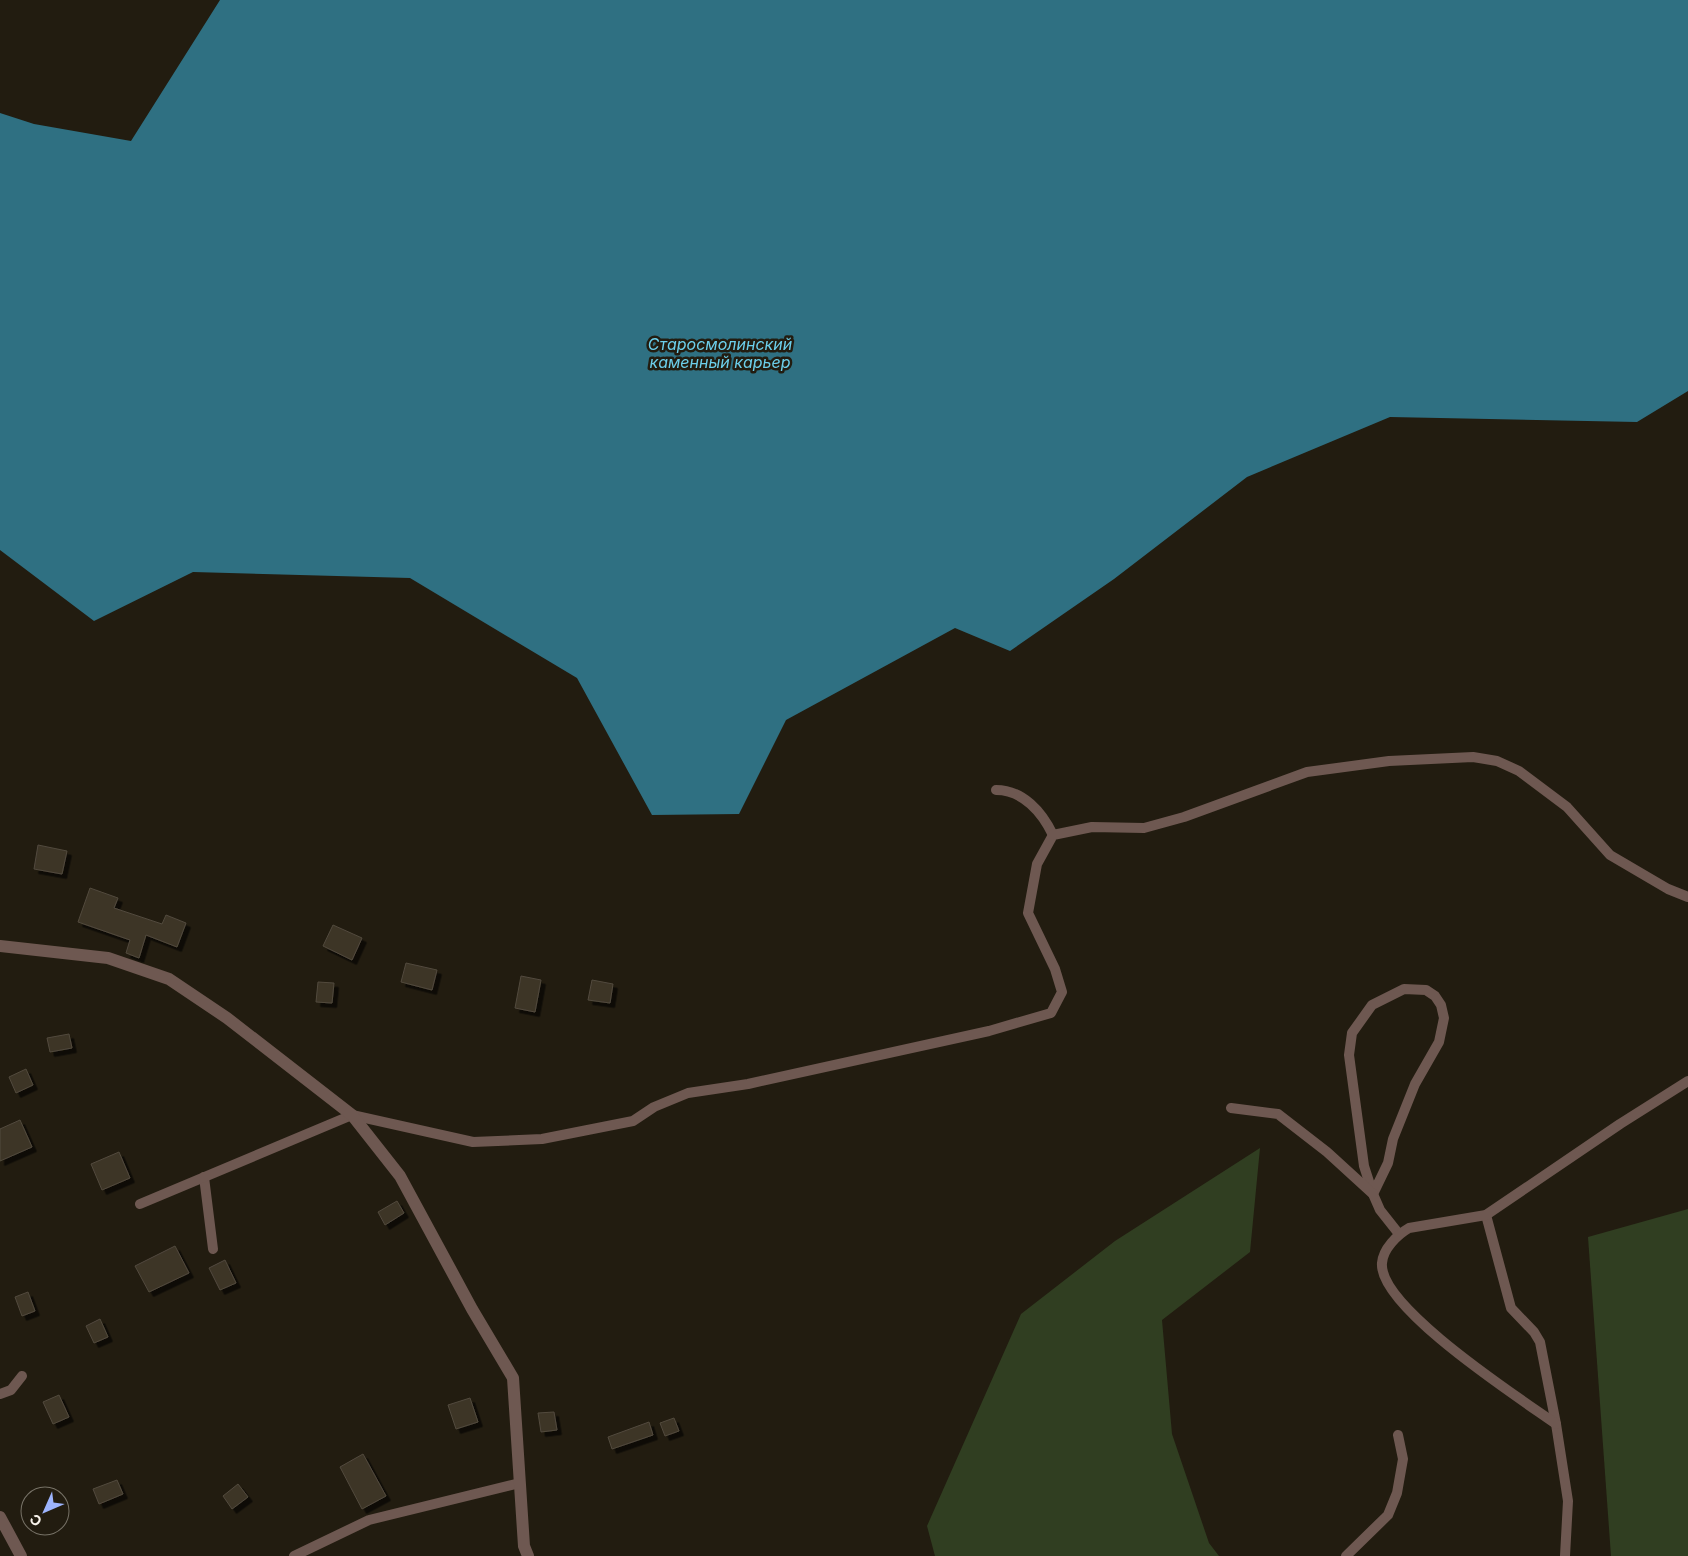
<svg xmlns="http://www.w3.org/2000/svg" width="1688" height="1556" font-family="Inter,sans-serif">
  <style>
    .green { fill: #303e21 }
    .water { fill: #2f7082 }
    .building { fill: #3c3428; stroke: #524a3d; filter: url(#shadow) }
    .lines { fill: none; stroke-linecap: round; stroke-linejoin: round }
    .service { stroke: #6e5851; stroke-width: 10 }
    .minor { stroke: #6e5851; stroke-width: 12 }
    .labels { text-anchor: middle; stroke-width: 5; stroke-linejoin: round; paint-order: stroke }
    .water-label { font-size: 16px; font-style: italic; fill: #6ccfeb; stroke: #221c10 }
  </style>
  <defs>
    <filter id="shadow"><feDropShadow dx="4.5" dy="4.5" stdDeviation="0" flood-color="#0009"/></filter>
  </defs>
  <rect width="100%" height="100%" fill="#221c10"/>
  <!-- green -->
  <g class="green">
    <path d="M1260,1148L1250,1252L1162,1320L1172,1434L1209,1543L1219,1556H935L927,1526L1021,1314L1115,1241Z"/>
    <path d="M1688,1209V1556H1611L1588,1237Z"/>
  </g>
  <!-- water -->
  <path class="water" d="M220,0H1688V391L1637,422L1390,417L1247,477L1114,579L1010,651L955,628L786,720L739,814L652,815L577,678L410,578L193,572L94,621L0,550V113L34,124L131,141Z"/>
  <!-- building -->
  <g class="building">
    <path d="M38,845L67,851L62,874L34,869Z"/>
    <path d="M90,888L118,898L114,908L162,924L166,915L186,923L177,947L146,935L139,958L126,953L130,940L78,922Z"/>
    <path d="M333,925L362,938L352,960L323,946Z"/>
    <path d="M406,963L437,970L432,990L401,982Z"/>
    <path d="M521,976L541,980L535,1012L515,1008Z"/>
    <path d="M592,980L613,984L610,1003L588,1000Z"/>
    <path d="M318,982L334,983L332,1003L316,1002Z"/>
    <path d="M69,1034L72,1048L50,1052L47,1038Z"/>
    <path d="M26,1069L33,1085L16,1093L9,1077Z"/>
    <path d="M20,1120L32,1147L0,1161V1129Z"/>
    <path d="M119,1152L130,1178L102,1190L91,1164Z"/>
    <path d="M397,1201L404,1213L385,1225L378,1212Z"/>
    <path d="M175,1246L189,1273L149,1292L135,1266Z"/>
    <path d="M225,1260L236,1283L220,1290L209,1268Z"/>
    <path d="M28,1292L35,1311L22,1316L15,1297Z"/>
    <path d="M100,1319L108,1337L94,1343L86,1326Z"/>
    <path d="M59,1395L69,1417L53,1424L43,1402Z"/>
    <path d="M470,1398L478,1422L456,1429L448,1405Z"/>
    <path d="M554,1412L557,1430L541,1432L538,1413Z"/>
    <path d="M674,1418L679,1431L665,1436L660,1423Z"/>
    <path d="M649,1422L653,1435L612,1449L608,1437Z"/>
    <path d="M363,1454L386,1496L362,1509L340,1467Z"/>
    <path d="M117,1480L123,1494L99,1504L93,1489Z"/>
    <path d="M238,1484L248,1497L232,1509L223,1496Z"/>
  </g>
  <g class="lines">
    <!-- service -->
    <g class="service">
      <path d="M996,790C1023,790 1042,812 1053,835"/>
      <path d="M1404,989L1426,990L1435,996L1441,1005L1444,1018L1439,1042L1415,1084L1393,1139L1388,1163L1373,1194L1364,1166L1349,1055L1352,1033L1372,1005Z"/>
      <path d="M1231,1108L1278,1114L1327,1152L1373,1194L1380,1210L1399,1234"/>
      <path d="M204,1177L213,1249"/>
      <path d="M140,1204L352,1115L473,1142L542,1139L633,1121L654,1107L688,1093L748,1084L989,1031L1051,1013L1062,992L1055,969L1028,913L1037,864L1053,835L1092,827L1144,828L1184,817L1307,772L1389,761L1473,757L1497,761L1519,771L1567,807L1610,855L1668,889L1688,897"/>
      <path d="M1486,1215L1511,1308L1534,1332L1540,1342L1556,1424L1568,1501L1565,1556"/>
      <path d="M0,1394L11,1390L22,1376"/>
      <path d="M1556,1424C1521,1399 1378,1307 1382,1263C1383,1249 1397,1235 1409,1228L1486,1215L1620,1124L1688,1081"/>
      <path d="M294,1556L369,1520L520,1483"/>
      <path d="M1346,1556L1388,1515L1397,1493L1403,1459L1398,1435"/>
    </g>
    <!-- minor -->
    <g class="minor">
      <path d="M0,946L108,958L169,979L227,1018L352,1115L400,1176L472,1309L513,1378L524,1546L528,1556"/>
      <path d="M0,1517L21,1556"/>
    </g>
  </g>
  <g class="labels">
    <!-- water labels -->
    <g class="water-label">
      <text x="720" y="350">Старосмолинский<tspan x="720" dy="18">каменный карьер</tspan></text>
    </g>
  </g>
  <!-- north arrow -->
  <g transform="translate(45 1511) rotate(225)"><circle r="24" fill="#221c10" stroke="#777267"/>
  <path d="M0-4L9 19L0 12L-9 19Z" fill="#9db4fd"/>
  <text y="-8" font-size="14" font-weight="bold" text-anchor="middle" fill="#f7f2ea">С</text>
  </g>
</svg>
